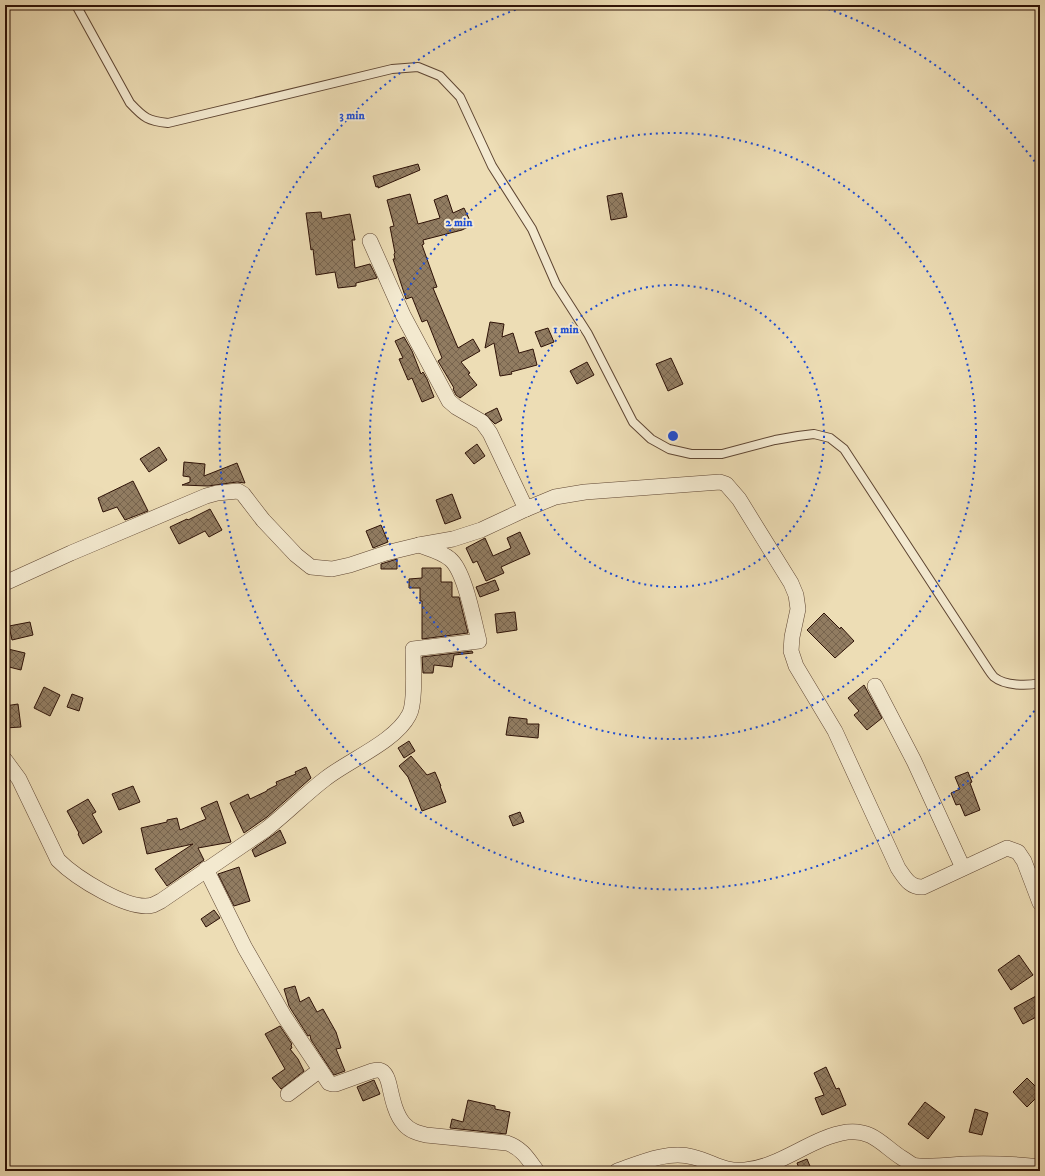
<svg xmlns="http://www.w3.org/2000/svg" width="1045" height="1176" font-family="'IM FELL DW Pica',serif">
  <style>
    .building { fill: url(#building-cross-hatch); stroke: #2e1207 }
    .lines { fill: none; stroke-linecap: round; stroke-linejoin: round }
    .lane-casing { stroke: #5e4532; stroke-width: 10 }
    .street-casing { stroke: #5e4532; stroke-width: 16 }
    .lane { stroke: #f3e9cf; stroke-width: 8 }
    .street { stroke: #f3e9cf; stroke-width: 15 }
    .ring { fill: none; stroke: #1d4ed8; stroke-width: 2; stroke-dasharray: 2 4 }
    .centre { fill: #1d4ed8; stroke: #f3e9cf; stroke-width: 2 }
    .ring-label { font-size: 12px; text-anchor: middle; font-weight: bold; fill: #1d4ed8; stroke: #f3e9cf; stroke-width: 4; stroke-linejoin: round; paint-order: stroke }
  </style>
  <defs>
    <pattern id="building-cross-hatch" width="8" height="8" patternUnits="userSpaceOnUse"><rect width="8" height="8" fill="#917c61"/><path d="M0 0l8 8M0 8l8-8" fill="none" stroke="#77644e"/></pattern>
  </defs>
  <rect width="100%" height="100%" fill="#edddb5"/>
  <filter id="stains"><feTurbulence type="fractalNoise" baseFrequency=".005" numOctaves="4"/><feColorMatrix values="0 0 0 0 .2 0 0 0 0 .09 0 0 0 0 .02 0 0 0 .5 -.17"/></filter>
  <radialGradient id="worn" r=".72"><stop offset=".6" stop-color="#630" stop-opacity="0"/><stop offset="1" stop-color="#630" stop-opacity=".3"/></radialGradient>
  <!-- building -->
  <g class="building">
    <path d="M418,164L420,170L378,188V186L376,187L373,176Z"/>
    <path d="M622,193L627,217L611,220L607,196Z"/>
    <path d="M410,194L418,224L440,218L434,200L447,195L453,213L464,208L472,225L462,230L423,240L424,244L422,245L437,287L433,288L458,348L473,339L480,351L461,362L470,373L468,374L477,385L460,398L456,395L453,389L454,388L438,361L442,358L427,320L422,322L412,297L406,299L393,259H395L394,254L395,253L390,227L394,226L387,200Z"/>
    <path d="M321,212L322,219L350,214L355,240H352L355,268L370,264L377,278L356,283V286L338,288L335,272L316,275L313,249L311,250L306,213Z"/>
    <path d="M490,322L504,324L502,337L513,333L519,353L533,349L537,365L511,372L512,374L500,376L494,343L485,348Z"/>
    <path d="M548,328L554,342L541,347L535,332Z"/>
    <path d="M404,337L412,351L421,374L423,372L427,379L434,397L422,402L412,378L408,380L399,359L403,358L395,341Z"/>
    <path d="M671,358L683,384L668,391L656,364Z"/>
    <path d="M587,362L594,375L577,384L570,371Z"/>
    <path d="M497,408L502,420L495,424L485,414Z"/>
    <path d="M477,444L485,456L474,464L465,453Z"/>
    <path d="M159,447L167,460L149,472L140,459Z"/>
    <path d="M184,462L205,464L204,476L237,463L245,483L237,482L208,486L182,485L190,482V477L183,476Z"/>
    <path d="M133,481L148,511L125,520L117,507L103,512L98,498Z"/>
    <path d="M452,494L461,518L445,524L436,500Z"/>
    <path d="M210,509L222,530L209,537L205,531L179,544L170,527L187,519L188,520Z"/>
    <path d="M381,525L388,542L373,548L366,531Z"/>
    <path d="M520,532L530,554L501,567L504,573L486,581L477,561L473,563L466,548L485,538L493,556L511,548L507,538Z"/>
    <path d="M397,559V569H381V564Z"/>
    <path d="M422,568H441V582H452V597H459L468,633L422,639V601H420V588H409V579L422,578Z"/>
    <path d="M495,580L499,590L480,597L476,587Z"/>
    <path d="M515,612L517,630L497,633L495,614Z"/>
    <path d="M824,613L840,629L841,627L854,641L835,658L807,630Z"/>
    <path d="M30,622L33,635L12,640L9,626Z"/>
    <path d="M8,649L25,653L21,670L5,666V659Z"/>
    <path d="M472,651L473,653L454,655L452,667L434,665L433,673H423L422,657Z"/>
    <path d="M864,685L882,718L867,730L854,715L859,711L848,698Z"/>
    <path d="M44,687L60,695L50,716L34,708Z"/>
    <path d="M72,694L83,698L79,711L67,707Z"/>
    <path d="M18,704L21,727L5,728V706Z"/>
    <path d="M509,717L527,719V724H539L538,738L506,735Z"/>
    <path d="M409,741L415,751L404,758L398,748Z"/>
    <path d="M411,756L427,775L435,772L441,786H440L446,802L422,811L408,777L399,766Z"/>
    <path d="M306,767L311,778L267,817L244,833L230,803L248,794L250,799L267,791V790L277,785L276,782L296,774L295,772Z"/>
    <path d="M968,772L972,782L970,783L980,810L965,816L960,804L956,805L951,793L960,789L955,777Z"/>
    <path d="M133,786L140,802L119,810L112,794Z"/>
    <path d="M88,799L96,812L92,814L102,832L83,844L78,834L79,833L67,811Z"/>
    <path d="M217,801L231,842L198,848L204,860L167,886L155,869L193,844L147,854L141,828L167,822V820L177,818L180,830L206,819L201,808Z"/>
    <path d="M520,812L524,822L513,826L509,816Z"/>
    <path d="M280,830L286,843L255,857L252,850Z"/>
    <path d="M239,867L250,901L234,906L218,874Z"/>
    <path d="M214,910L220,918L206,927L201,919Z"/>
    <path d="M1019,955L1033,975L1011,990L998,970Z"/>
    <path d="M295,986L300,1002L309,997L317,1012L323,1009L336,1032L341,1048L336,1049L345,1071L334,1075L311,1040L310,1035L308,1036L292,1011L289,1006L284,989Z"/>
    <path d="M1036,996L1040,1002V1015L1023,1024L1014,1008Z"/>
    <path d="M280,1026L292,1044L291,1045L292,1048L290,1049L298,1059L304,1071L281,1089L272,1078L285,1069L265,1034Z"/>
    <path d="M826,1067L836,1089L839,1088L846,1105L822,1115L815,1098L824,1095L814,1073Z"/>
    <path d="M1027,1078L1040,1091V1094L1027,1107L1013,1092Z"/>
    <path d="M374,1080L380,1094L363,1101L357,1087Z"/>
    <path d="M468,1100L495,1106V1109L510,1112L506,1134L450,1128L452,1119L463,1122Z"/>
    <path d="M925,1102L945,1117L928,1139L908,1124Z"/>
    <path d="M975,1109L988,1113L982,1135L969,1132Z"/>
    <path d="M807,1159L812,1171H800L797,1163Z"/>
  </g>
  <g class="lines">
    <!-- lane casing -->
    <g class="lane-casing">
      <path id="lane" d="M76,5L130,103C144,118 148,121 168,123L392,69L418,67L440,76L460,97L492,166L532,229L556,284L588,334L633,422L651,439L669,449L691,454H722L775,440L798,436L814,434L830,438L844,449L988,669C990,672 992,675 994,677C1005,686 1027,686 1040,683"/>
    </g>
    <!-- street casing -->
    <g class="street-casing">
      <g id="street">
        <path d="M370,241L403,315L449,401L456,407L482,422L490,433L526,509L555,497L585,492L720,482L726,484L739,499L791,583L796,595L798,609L792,637L791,651L796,666L835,731L898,868C905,878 910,888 923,887L1007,848L1018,852L1024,861L1040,903"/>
        <path d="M5,583L71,553L206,496L217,493L238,491L243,494L263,520L296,555L311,567L332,569L350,565L386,553L419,545L453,539L481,530L526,509"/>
        <path d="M875,686L914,761L963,868"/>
        <path d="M5,760L19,779L58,860C75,877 129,912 153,905C155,904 159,902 161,901L265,830C286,814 304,795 325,779C349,760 395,742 409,715C416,703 413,664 413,649L479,641C474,622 465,571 450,559C442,552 430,549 419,545"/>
        <path d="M206,869L245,948L284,1016L329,1083L332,1084H336L372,1071C376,1070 381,1069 384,1073C387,1076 388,1080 389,1084C392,1097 395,1114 404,1124C410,1131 418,1133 426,1135L507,1143C522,1148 528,1159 537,1171"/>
        <path d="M288,1094L320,1070"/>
        <path d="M617,1171C640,1163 668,1150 693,1157C714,1162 722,1172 745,1170C781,1167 812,1137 847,1132C873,1129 883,1146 902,1158C906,1160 909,1163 913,1165C924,1168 951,1165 964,1164C990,1163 1015,1164 1040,1167"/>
      </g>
    </g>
    <!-- lane -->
    <use href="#lane" class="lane"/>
    <!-- street -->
    <use href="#street" class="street"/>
  </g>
  <!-- distance rings -->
  <g class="ring">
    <circle cx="673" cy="436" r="151"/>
    <circle cx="673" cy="436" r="303"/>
    <path d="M1038 706A454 454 0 1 1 529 5M817 5A454 454 0 0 1 1038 166"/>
  </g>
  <circle cx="673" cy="436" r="6" class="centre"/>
  <g class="ring-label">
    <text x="352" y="119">3 min</text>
    <text x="459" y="226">2 min</text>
    <text x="566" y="333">1 min</text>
  </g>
  <!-- margin -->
  <rect width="1045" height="1176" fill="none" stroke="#edddb5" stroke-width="20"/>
  <rect x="6" y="6" width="1033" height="1164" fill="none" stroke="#2e1207" stroke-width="2"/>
  <rect x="10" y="10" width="1025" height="1156" fill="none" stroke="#2e1207"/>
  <rect width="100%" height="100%" filter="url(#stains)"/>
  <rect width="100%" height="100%" fill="url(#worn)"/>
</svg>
